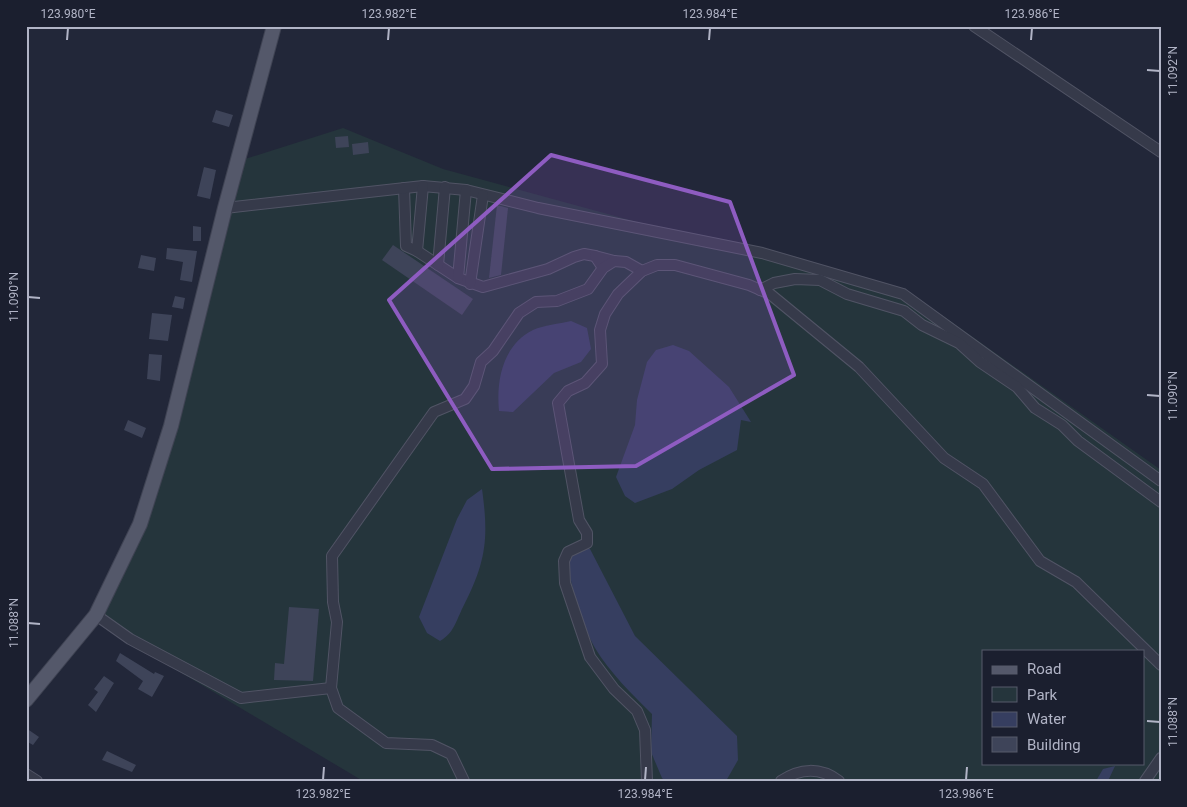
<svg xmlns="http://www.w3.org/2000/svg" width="1187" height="807" font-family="Roboto,sans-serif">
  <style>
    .green { fill: #25353c; fill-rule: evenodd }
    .water { fill: #363e60 }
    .building { fill: #3e4459 }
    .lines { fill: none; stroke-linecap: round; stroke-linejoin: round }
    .minor-casing { stroke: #515465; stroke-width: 12 }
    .major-casing { stroke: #3f4353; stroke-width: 16 }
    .minor { stroke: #363a4a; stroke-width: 10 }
    .major { stroke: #54586a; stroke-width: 14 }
    .marked { fill: #8e5cc1; fill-opacity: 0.2; stroke: #8e5cc1; stroke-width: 4; stroke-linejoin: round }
    .ticks { fill: none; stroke: #b1b4c6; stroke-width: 2 }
    .neatline { fill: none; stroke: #b1b4c6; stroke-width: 2 }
    .ticks-label { font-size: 12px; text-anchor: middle; fill: #b1b4c6 }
  </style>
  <rect width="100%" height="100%" fill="#222739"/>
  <!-- green -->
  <path class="green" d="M343,128L443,169L769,258L905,289L1161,470V781H363L96,622L146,511L245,159ZM983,651H1143V763H983Z"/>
  <!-- water -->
  <g class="water">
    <path d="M571,321L587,328L591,349L581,362L554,373L513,412L499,411C496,380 503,345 533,330C544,325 559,324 571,321Z"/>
    <path d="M673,345L689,351L729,387L751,422L741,420L737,450L699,470L672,489L635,503L625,496L616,477L635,425L637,400L647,362L656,350Z"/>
    <path d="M482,489C489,539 486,562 463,607C456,621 454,633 440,641L427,633L419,617L457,519L467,500Z"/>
    <path d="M575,547L590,549L635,636L737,736L738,760L726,781H665L662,778L651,752L652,714C632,694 610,673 595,648C585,631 567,579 569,561C569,556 573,551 575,547Z"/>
    <path d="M1115,766L1108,781H1096L1103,769Z"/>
  </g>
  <!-- building -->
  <g class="building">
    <path d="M216,110L233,115L229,127L212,122Z"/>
    <path d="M348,136L349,147L336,148L335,137Z"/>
    <path d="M368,142L369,153L353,155L352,144Z"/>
    <path d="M204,167L216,170L210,199L197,196Z"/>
    <path d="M497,205L508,208L501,275L489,278Z"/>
    <path d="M193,226L201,227V241H193Z"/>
    <path d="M393,245L473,299L462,315L382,260Z"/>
    <path d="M167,248L197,251L192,282L180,280L183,262L166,259Z"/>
    <path d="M141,255L156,258L154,271L138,268Z"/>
    <path d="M175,296L185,298L183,309L172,307Z"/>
    <path d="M152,313L172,315L168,341L149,339Z"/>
    <path d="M149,354L162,355L160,381L147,379Z"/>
    <path d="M128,420L146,428L142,438L124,430Z"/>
    <path d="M289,607L319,609L313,681L274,680L275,663L284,664Z"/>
    <path d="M120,653L154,674L155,672L164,676L152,697L138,689L143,681L116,661Z"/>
    <path d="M104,676L114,683L96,712L88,705L98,692L94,689Z"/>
    <path d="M26,728L39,737L33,745L26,741Z"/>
    <path d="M107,751L136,765L132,772L102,760Z"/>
  </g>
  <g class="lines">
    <!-- minor casing -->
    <g class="minor-casing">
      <g id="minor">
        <path d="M974,26L1161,152"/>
        <path d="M404,188L406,246L417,251L458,278L483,287L548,269L574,257L584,254L595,256"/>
        <path d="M225,208L423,186L466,190L538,208L762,253L903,294L1161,481"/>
        <path d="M417,251L423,186"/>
        <path d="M438,265L445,187"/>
        <path d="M603,268L595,256L614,261"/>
        <path d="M458,278L466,190"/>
        <path d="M470,284L483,195"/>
        <path d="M760,290L774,283L795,279L820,280L847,294L904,311L922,325L959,343L980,362L1017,387L1035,408L1062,425L1078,441L1161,502"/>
        <path d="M96,615L130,639L241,698L331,688"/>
        <path d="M26,774L37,781"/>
        <path d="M464,781L451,754L432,745L386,743L338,708L331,688L337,622L333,602L332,556L434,412L465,399L474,386L481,362L493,351L519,313L536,302L557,301L588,289L603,268L614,261L626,262L642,271"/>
        <path d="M647,781L645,730L637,711L614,689L590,657L565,583L564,561L568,552L587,543V533L579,520L558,403L568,391L585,383L602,364L600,330L605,314L618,294L642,271L657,265H675L749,285L770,294L859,367L944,458L983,484L1040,561L1076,582L1161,665"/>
        <path d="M781,781C800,768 820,767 839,781"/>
        <path d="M1145,781L1161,758"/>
      </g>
    </g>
    <!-- major casing -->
    <g class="major-casing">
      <path id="major" d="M26,700L96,615L140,524L171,426L225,208L274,26"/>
    </g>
    <!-- minor -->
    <use href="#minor" class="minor"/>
    <!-- major -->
    <use href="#major" class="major"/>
  </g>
  <!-- marked area -->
  <path class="marked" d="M551,155L730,202L794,375L636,466L492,469L389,300Z"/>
  <!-- ticks -->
  <path class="ticks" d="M67,40L68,28M388,40L389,28M709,40L710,28M1031,40L1032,28M1147,70L1160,71M28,297L40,298M1147,395L1160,396M28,623L40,624M1147,721L1160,722M323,780L324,767M645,780L646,767M966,780L967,767"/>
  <!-- border -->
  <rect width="1187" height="807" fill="none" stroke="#1b1f2f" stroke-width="55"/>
  <!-- legend -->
  <rect x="982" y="650" width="162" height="115" fill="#1b1f2f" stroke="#575b6b"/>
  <rect x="992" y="666" width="25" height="8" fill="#54586a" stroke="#575b6b"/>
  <text x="1027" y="674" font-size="15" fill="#b1b4c6">Road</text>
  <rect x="992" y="687" width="25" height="15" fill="#25353c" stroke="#575b6b"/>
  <text x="1027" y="700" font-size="15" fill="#b1b4c6">Park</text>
  <rect x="992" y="712" width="25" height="15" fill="#363e60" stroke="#575b6b"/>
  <text x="1027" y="724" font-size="15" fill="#b1b4c6">Water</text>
  <rect x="992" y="737" width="25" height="15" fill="#3e4459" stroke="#575b6b"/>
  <text x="1027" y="750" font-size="15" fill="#b1b4c6">Building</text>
  <rect x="28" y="28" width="1132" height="752" class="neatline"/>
  <g class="ticks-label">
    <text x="68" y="18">123.980°E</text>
    <text x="389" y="18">123.982°E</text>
    <text x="710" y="18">123.984°E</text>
    <text x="1032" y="18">123.986°E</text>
    <text transform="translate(1173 71) rotate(-90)" y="4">11.092°N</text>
    <text transform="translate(14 297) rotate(-90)" y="4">11.090°N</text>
    <text transform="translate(1173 396) rotate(-90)" y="4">11.090°N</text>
    <text transform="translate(14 623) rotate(-90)" y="4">11.088°N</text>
    <text transform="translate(1173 722) rotate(-90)" y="4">11.088°N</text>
    <text x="323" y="798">123.982°E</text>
    <text x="645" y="798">123.984°E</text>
    <text x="966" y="798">123.986°E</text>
  </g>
</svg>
